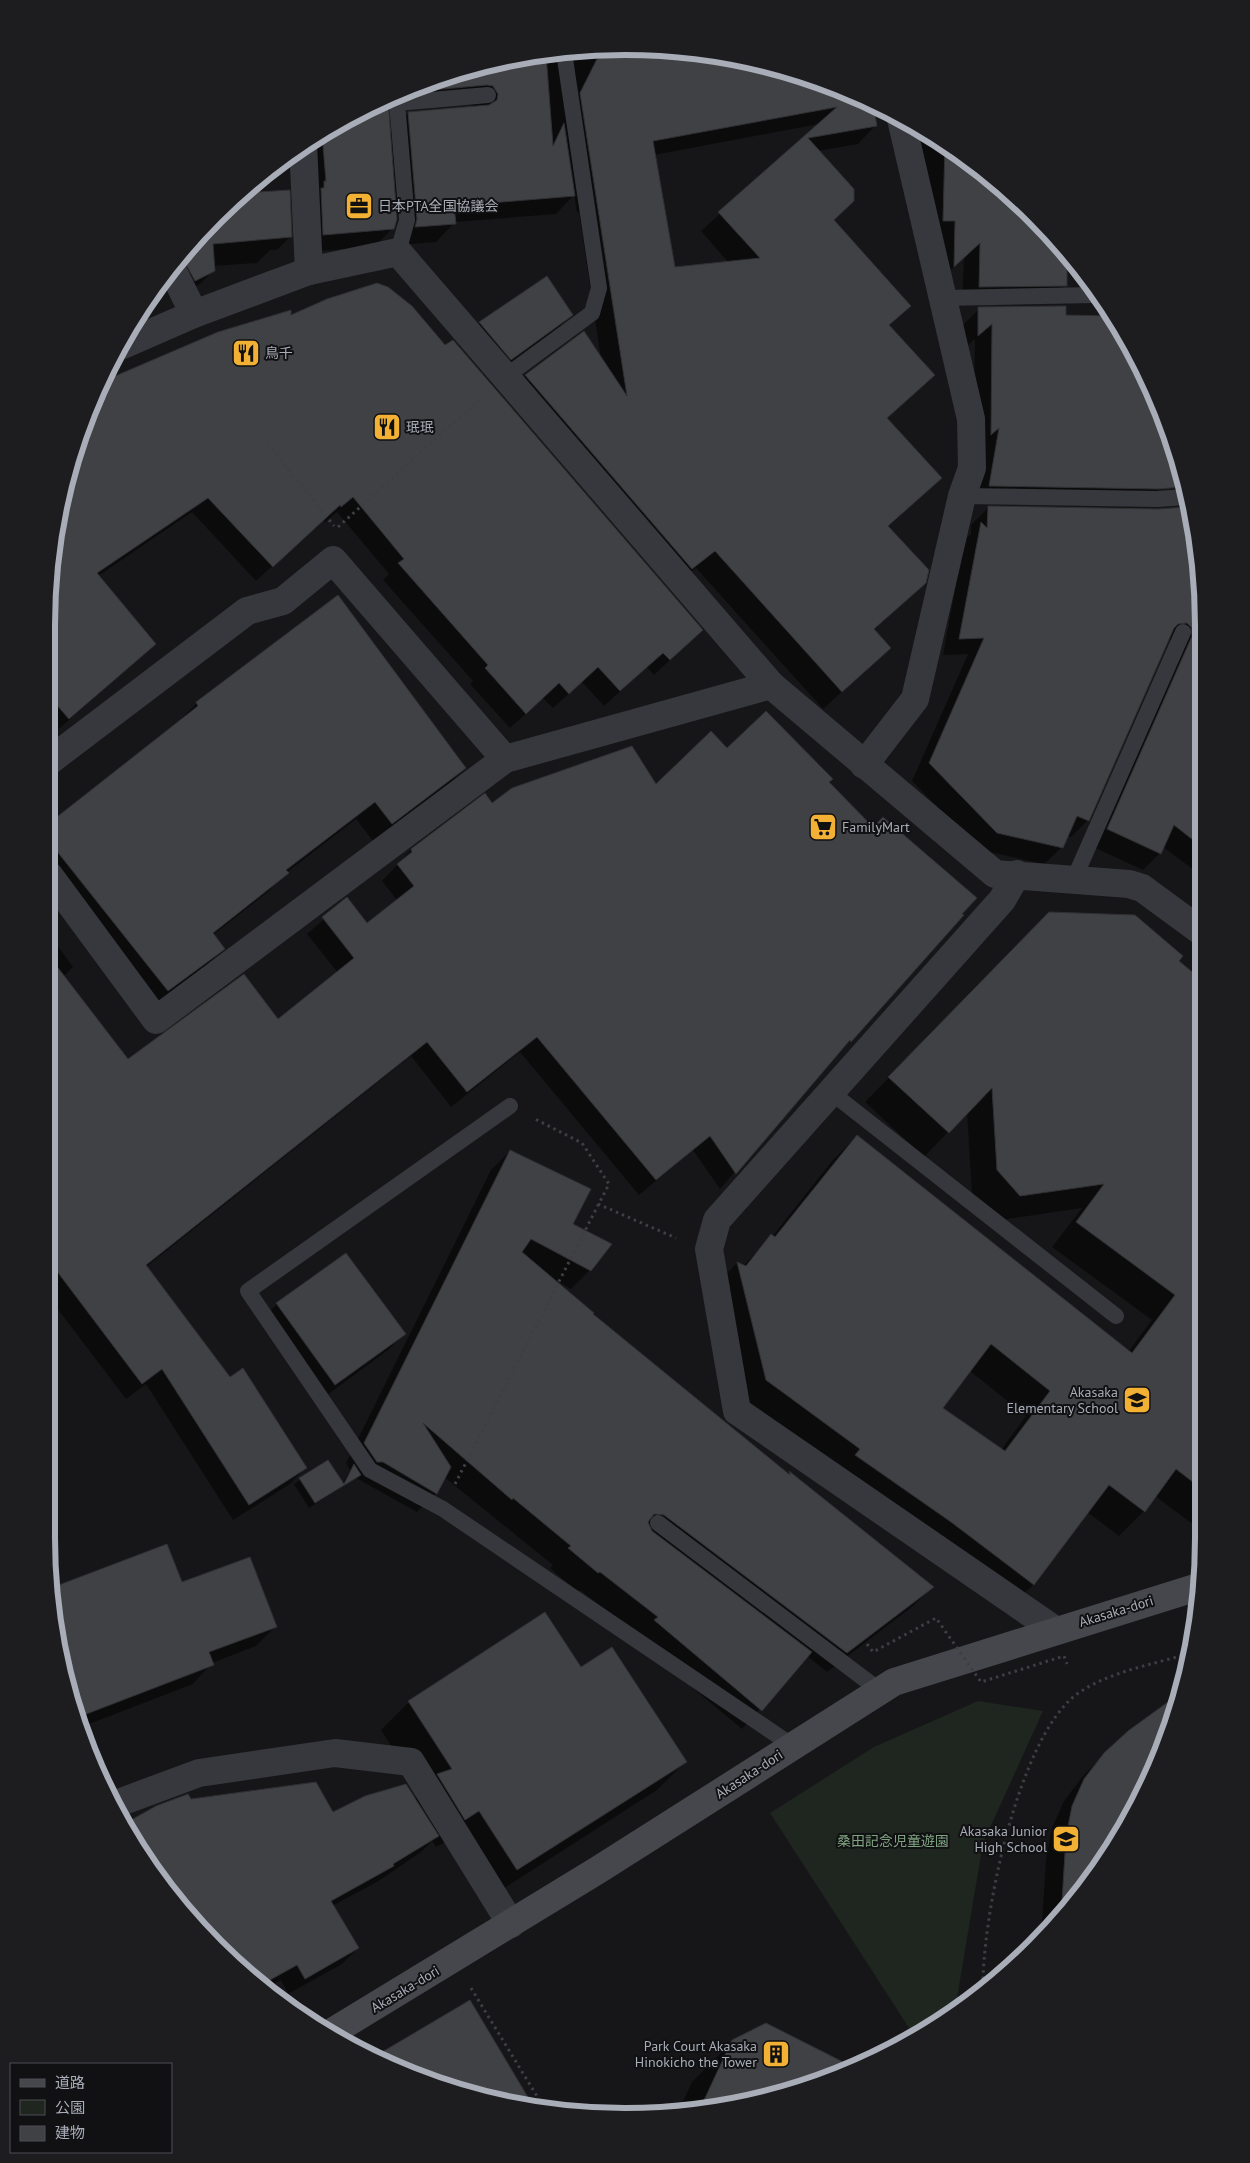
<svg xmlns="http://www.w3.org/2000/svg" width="1250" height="2163" font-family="'PT Sans','Noto Sans JP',sans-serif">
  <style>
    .green { fill: #1e261f }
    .shadow { fill: #0007; fill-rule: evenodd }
    .building { fill: #404145; stroke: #303034; fill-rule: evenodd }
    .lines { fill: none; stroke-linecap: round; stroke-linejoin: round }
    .path { stroke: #3d3f44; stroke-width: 3; stroke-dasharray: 2.5 4; stroke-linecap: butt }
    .service { stroke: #37383d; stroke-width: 16 }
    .minor { stroke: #37383d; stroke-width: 28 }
    .tertiary { stroke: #37383d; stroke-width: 28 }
    .secondary { stroke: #45474d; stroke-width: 28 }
    .path-bridge { stroke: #3d3f44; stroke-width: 3; stroke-dasharray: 2.5 4; stroke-linecap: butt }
    .labels { text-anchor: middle; stroke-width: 4; stroke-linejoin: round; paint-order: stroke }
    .poi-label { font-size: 14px; fill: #a8adb8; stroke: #111113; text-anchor: start }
    .street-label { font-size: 14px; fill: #a8adb8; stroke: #111113 }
    .park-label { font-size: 14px; fill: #7fa381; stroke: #111113 }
    .rim { fill: none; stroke: #a8adb8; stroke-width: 6 }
  </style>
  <rect width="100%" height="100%" fill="#161618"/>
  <!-- green -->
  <path class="green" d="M978,1701L1043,1711L983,1843L955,2010L913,2034L770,1813L874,1747Z"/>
  <!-- shadow -->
  <g class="shadow">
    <path d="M604,48L605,59L738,57L876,125L858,144L818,151L833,221L909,306L888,326L933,375L886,419L940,478L888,527L925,582L874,630L890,648L823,709L696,568L673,587L507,394L525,376L584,333L601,359L579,212H577L574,195L556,214L455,222L436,242L398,245L397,215L393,228L374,247L305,252L304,153L318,136L403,90L512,57ZM468,103L476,107L408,113L388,133L386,110ZM819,124L701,231L729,263L674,269L654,155Z"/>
    <path d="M892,114L946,144L1034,216L1044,228V235H1049L1066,257L1065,285L1048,302L962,304L964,258L937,282Z"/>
    <path d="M250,188V194L290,237L277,250H270L257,263L213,266V271L200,284L182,293L170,272L216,216Z"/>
    <path d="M547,278L571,315L560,326L500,370L469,334L480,323Z"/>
    <path d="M979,309L1112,317L1126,335L1173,439L1176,455L1160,488L1143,505L972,503L975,339L961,351L962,326Z"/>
    <path d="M290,317L445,347L702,630L654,675L647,667L604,706L582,682L553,708L543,698L510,728L470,684L473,681L383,580L389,574L337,512L325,522L323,519L256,581L192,512L98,576L155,644L53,734L48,728V587L77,439L105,382Z"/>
    <path d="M988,508L1189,518L1202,587V767L1190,792L1202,801V876L1163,847L1160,853L1143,870L1091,846L1176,648L1170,640L1167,639L1088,820L1071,837L1067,836L1062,847L1044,864L980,850L912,781L968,654L943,655L964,540L971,534V525Z"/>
    <path d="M338,597L465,768L447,786L373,841L356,819L286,873L269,891L213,935L223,949L205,967L150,1008L49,881L48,826L179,721L197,703Z"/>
    <path d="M727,750L828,782L962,916L834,1057L720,1189L693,1150L639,1195L520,1052L451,1107L411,1056L146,1267L230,1378L305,1468L290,1484L233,1520L146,1384L126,1399L50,1299L49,934L73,967L63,977L128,1061L278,1021L338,973L307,934L347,899L366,924L397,900L382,881L411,850L492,805L656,785Z"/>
    <path d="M1027,937L1178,961L1202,982V1165L1178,1198L1202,1216V1531L1155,1496L1144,1511L1119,1536L1087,1512L1033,1585L1008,1609L742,1405L713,1288L737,1263L743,1266L772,1237L832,1161L857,1136L1128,1352L1152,1320L1052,1247L1082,1208L995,1221L972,1195L967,1112L924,1157L865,1102ZM970,1371L1026,1416L1001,1450L942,1408Z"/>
    <path d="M510,1151L571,1225L590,1270L571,1289L557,1281L591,1315L787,1474L789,1472L932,1587L913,1606L827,1672L807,1656L742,1729L635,1640L639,1636L580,1590L578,1592L550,1568L553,1565L444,1477L436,1493L417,1512L356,1478L309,1508L294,1484L327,1461L342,1484L350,1470L346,1463L491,1170Z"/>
    <path d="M346,1254L404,1334L388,1350L319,1401L260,1321L277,1304Z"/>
    <path d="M182,1584L275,1627L256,1646L212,1663L193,1684L79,1728L51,1614Z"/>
    <path d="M580,1669L685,1762L657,1790L489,1898L451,1839L436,1847L432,1841L421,1852L377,1882L332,1906L358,1948L342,1964L288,1994L281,1980L266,1988L216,1947L166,1890L125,1825L191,1801L333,1814L414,1799L421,1792L381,1730L409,1702Z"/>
    <path d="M1177,1705L1173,1724L1106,1859L1060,1920L1041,1938L1046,1859L1052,1828L1064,1801L1083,1776L1105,1754Z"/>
    <path d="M733,2041L738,2106L677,2114L692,2082Z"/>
  </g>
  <!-- building -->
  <g class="building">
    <path d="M655,49L738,57L846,90L873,104L877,126L808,138L854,189V201L834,220L911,306L889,325L935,375L887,418L942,478L888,526L929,570L926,583L874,629L891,648L842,692L715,551L692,569L525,375L584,331L627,396L580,93L597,59ZM837,107L718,212L760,258L675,267L653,141Z"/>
    <path d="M546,54L553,146L564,123L575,196L454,206L456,224L415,227L417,219L408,112L489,105L497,100L498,94L493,86L487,85L399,93L512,57Z"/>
    <path d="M388,99L397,219L394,229L323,235L321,188H324V181H326L322,134Z"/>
    <path d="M945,143L1034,216L1067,259V286L979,287L980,243L954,267L955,221H943Z"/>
    <path d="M290,190L292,237L213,244L215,271L195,281L182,257L216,216L243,193Z"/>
    <path d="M547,276L573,315L511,360L479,322Z"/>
    <path d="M377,283L388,287L412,306L445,345L453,340L703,630L670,660L663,653L620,691L598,667L569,694L559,683L526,714L485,668L488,665L398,563L404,559L353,497L341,507L340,505L273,567L208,498L97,573L156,644L69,719L48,695V587L77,439L106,380L218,332L291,310V315L327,299Z"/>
    <path d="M1066,306V315L1111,316L1126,335L1162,415V429H1169L1173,439L1183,487L1158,489L989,486L999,428L991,435L992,324L978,336V307Z"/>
    <path d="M988,506L1158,509L1187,507L1202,587V847L1174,825L1161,854L1107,829L1192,636L1191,627L1187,623L1178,624L1174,628L1089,821L1077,816L1063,848L997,833L929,763L984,638L959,639L981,522L987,528Z"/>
    <path d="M338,595L466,768L392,824L375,802L286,870L289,873L213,933L225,949L168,991L48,840V824L198,706L196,702Z"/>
    <path d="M766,711L833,779L829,782L873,827L883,817L977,898L962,914L964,915L851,1042L850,1040L736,1174L710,1136L656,1180L537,1037L467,1092L427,1042L146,1265L230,1377L243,1368L307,1468L249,1505L162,1369L142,1384L50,1262L49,956L128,1059L244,974L278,1019L354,958L322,917L347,897L367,923L414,886L397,864L412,852L411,849L485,793L492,803L512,788L632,746L656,784L711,731L727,748Z"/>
    <path d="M1049,912L1135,915L1183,956L1179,961L1202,980V1489L1176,1469L1145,1512L1109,1485L1034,1585L951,1522L855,1455L860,1449L766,1380L737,1262L746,1266L771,1234L775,1237L857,1135L1132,1353L1175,1295L1076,1222L1104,1184L1020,1196L997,1170L992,1088L949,1133L888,1077ZM991,1344L1050,1391L1005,1451L943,1408Z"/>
    <path d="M510,1150L591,1189L573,1224L612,1244L591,1271L531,1239L522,1252L594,1313L593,1314L790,1475L789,1471L934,1587L847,1653L664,1515L654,1514L648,1522L652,1531L812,1652L762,1711L654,1620L658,1617L600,1572L598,1573L568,1548L571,1546L513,1498L512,1500L423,1423L451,1467L437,1494L383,1462H377L364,1443Z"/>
    <path d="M346,1253L406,1334L335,1385L276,1303Z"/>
    <path d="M328,1460L344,1484L354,1464L361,1475L315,1503L299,1478Z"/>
    <path d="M167,1544L182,1582L250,1557L277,1627L209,1652L214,1665L76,1718L51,1614V1588Z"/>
    <path d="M545,1612L581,1667L612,1647L687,1762L517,1870L479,1811L465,1820L437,1774L452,1769L408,1701Z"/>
    <path d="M1179,1694L1173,1724L1106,1859L1061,1918L1066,1837L1072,1806L1084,1779L1104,1753L1128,1731Z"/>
    <path d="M316,1782L333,1812L365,1796L406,1784L439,1836L393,1864L394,1866L331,1901L359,1948L305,1979L297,1965L261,1985L216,1947L166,1890L124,1824L156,1806L188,1794L191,1799Z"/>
    <path d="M470,2000L535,2109L475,2097L372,2058Z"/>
    <path d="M766,2023L855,2068L846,2073L738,2106L699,2111L732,2040Z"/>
  </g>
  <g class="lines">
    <!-- path -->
    <g class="path">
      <path d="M268,444L334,526"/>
      <path d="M338,527L480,399"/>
      <path d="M598,1204L676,1238"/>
      <path d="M455,1484L609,1184L582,1143L535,1119"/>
      <path d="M471,1988L546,2111"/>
      <path d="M983,1992C981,1921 1018,1737 1077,1694C1108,1672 1151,1665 1187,1654"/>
    </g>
    <!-- service -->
    <g class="service">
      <path d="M398,252L407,220L397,103L488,95"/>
      <path d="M944,298L1095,295"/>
      <path d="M505,377L592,313L599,288L564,52"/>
      <path d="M962,496L1158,499L1185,497"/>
      <path d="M1074,879L1183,632"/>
      <path d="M832,1093L1116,1316"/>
      <path d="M510,1106L248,1291L370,1470L443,1509L793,1746"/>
      <path d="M658,1523L879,1690"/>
    </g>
    <!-- minor -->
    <g class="minor">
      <path d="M303,144L309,271"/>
      <path d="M172,269L194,314"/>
      <path d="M48,762L247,611L283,601L333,560L505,759"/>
      <path d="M864,765L915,699L962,496L972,468L971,419L901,119"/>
      <path d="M1017,874L1002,900L717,1220L709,1249L737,1411L1055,1630"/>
      <path d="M49,875L156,1020L505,759L771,685L398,252L309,271L194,314L123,345"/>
      <path d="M113,1805L199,1773L335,1753L411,1762L511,1924"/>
    </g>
    <!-- tertiary -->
    <path class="tertiary" d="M771,685L995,874L1129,884L1142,888L1202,932"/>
    <!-- secondary -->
    <path class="secondary" d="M329,2034L598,1870L894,1682L1201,1586"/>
    <!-- path-bridge -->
    <path class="path-bridge" d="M867,1644L873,1652L936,1618L981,1682L1064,1656L1067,1664"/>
  </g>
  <!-- icons -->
  <defs>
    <g id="office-square" transform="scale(1.4375)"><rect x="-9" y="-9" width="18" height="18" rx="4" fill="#f2b134" stroke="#111113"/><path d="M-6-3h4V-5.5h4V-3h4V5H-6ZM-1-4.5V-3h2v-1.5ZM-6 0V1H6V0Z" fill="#111"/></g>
    <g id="restaurant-square" transform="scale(1.4375)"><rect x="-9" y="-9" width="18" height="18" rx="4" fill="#f2b134" stroke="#111113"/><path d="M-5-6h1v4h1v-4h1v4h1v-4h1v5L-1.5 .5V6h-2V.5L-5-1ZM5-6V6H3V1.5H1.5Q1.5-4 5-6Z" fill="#111"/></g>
    <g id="supermarket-square" transform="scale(1.4375)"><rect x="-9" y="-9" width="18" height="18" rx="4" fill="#f2b134" stroke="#111113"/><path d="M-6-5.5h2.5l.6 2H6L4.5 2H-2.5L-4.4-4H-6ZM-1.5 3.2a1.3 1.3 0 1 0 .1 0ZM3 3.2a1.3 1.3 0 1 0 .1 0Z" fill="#111"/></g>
    <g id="school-square" transform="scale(1.4375)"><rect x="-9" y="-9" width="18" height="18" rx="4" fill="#f2b134" stroke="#111113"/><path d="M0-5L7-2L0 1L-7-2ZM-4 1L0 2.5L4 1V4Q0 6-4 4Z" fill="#111"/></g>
    <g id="building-square" transform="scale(1.4375)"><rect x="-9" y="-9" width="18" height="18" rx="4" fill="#f2b134" stroke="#111113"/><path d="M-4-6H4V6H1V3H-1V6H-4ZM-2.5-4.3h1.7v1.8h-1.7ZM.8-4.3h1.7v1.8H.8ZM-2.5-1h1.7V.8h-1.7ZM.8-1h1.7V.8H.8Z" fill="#111"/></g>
  </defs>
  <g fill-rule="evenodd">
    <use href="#office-square" x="359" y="206"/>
    <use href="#restaurant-square" x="246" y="353"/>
    <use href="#restaurant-square" x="387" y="427"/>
    <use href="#supermarket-square" x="823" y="827"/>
    <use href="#school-square" x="1137" y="1400"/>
    <use href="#school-square" x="1066" y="1839"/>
    <use href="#building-square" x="776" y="2054"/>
  </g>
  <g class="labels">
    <!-- poi labels -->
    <g class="poi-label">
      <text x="378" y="211">日本PTA全国協議会</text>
      <text x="265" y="358">鳥千</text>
      <text x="406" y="432">珉珉</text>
      <text x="842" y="832">FamilyMart</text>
      <text x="1118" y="1397" text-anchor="end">Akasaka<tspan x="1118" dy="16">Elementary School</tspan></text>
      <text x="1047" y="1836" text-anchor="end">Akasaka Junior<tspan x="1047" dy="16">High School</tspan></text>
      <text x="757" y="2051" text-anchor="end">Park Court Akasaka<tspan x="757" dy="16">Hinokicho the Tower</tspan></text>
    </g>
    <!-- street labels -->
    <g class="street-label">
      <text transform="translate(1116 1611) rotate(-17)" y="5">Akasaka-dori</text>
      <text transform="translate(749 1774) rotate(-33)" y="5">Akasaka-dori</text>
      <text transform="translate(405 1989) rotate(-31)" y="5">Akasaka-dori</text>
    </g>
    <!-- park labels -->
    <g class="park-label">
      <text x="893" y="1846">桑田記念児童遊園</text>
    </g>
  </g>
  <!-- crop -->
  <path d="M0 0H1250V2163H0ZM625 55H625A570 570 0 0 1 1195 625V1538A570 570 0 0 1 625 2108H625A570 570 0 0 1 55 1538V625A570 570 0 0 1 625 55Z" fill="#1d1d20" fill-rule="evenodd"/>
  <path class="rim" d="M625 55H625A570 570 0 0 1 1195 625V1538A570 570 0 0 1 625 2108H625A570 570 0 0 1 55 1538V625A570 570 0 0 1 625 55Z"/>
  <!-- legend -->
  <rect x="10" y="2063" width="162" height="90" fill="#111113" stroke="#4d4f55"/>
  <rect x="20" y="2079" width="25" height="8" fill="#45474d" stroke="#4d4f55"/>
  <text x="55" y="2088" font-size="15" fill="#a8adb8">道路</text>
  <rect x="20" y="2100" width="25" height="15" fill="#1e261f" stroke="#4d4f55"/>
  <text x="55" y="2113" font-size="15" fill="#a8adb8">公園</text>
  <rect x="20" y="2126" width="25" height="15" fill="#404145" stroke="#4d4f55"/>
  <text x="55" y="2138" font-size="15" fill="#a8adb8">建物</text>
</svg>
